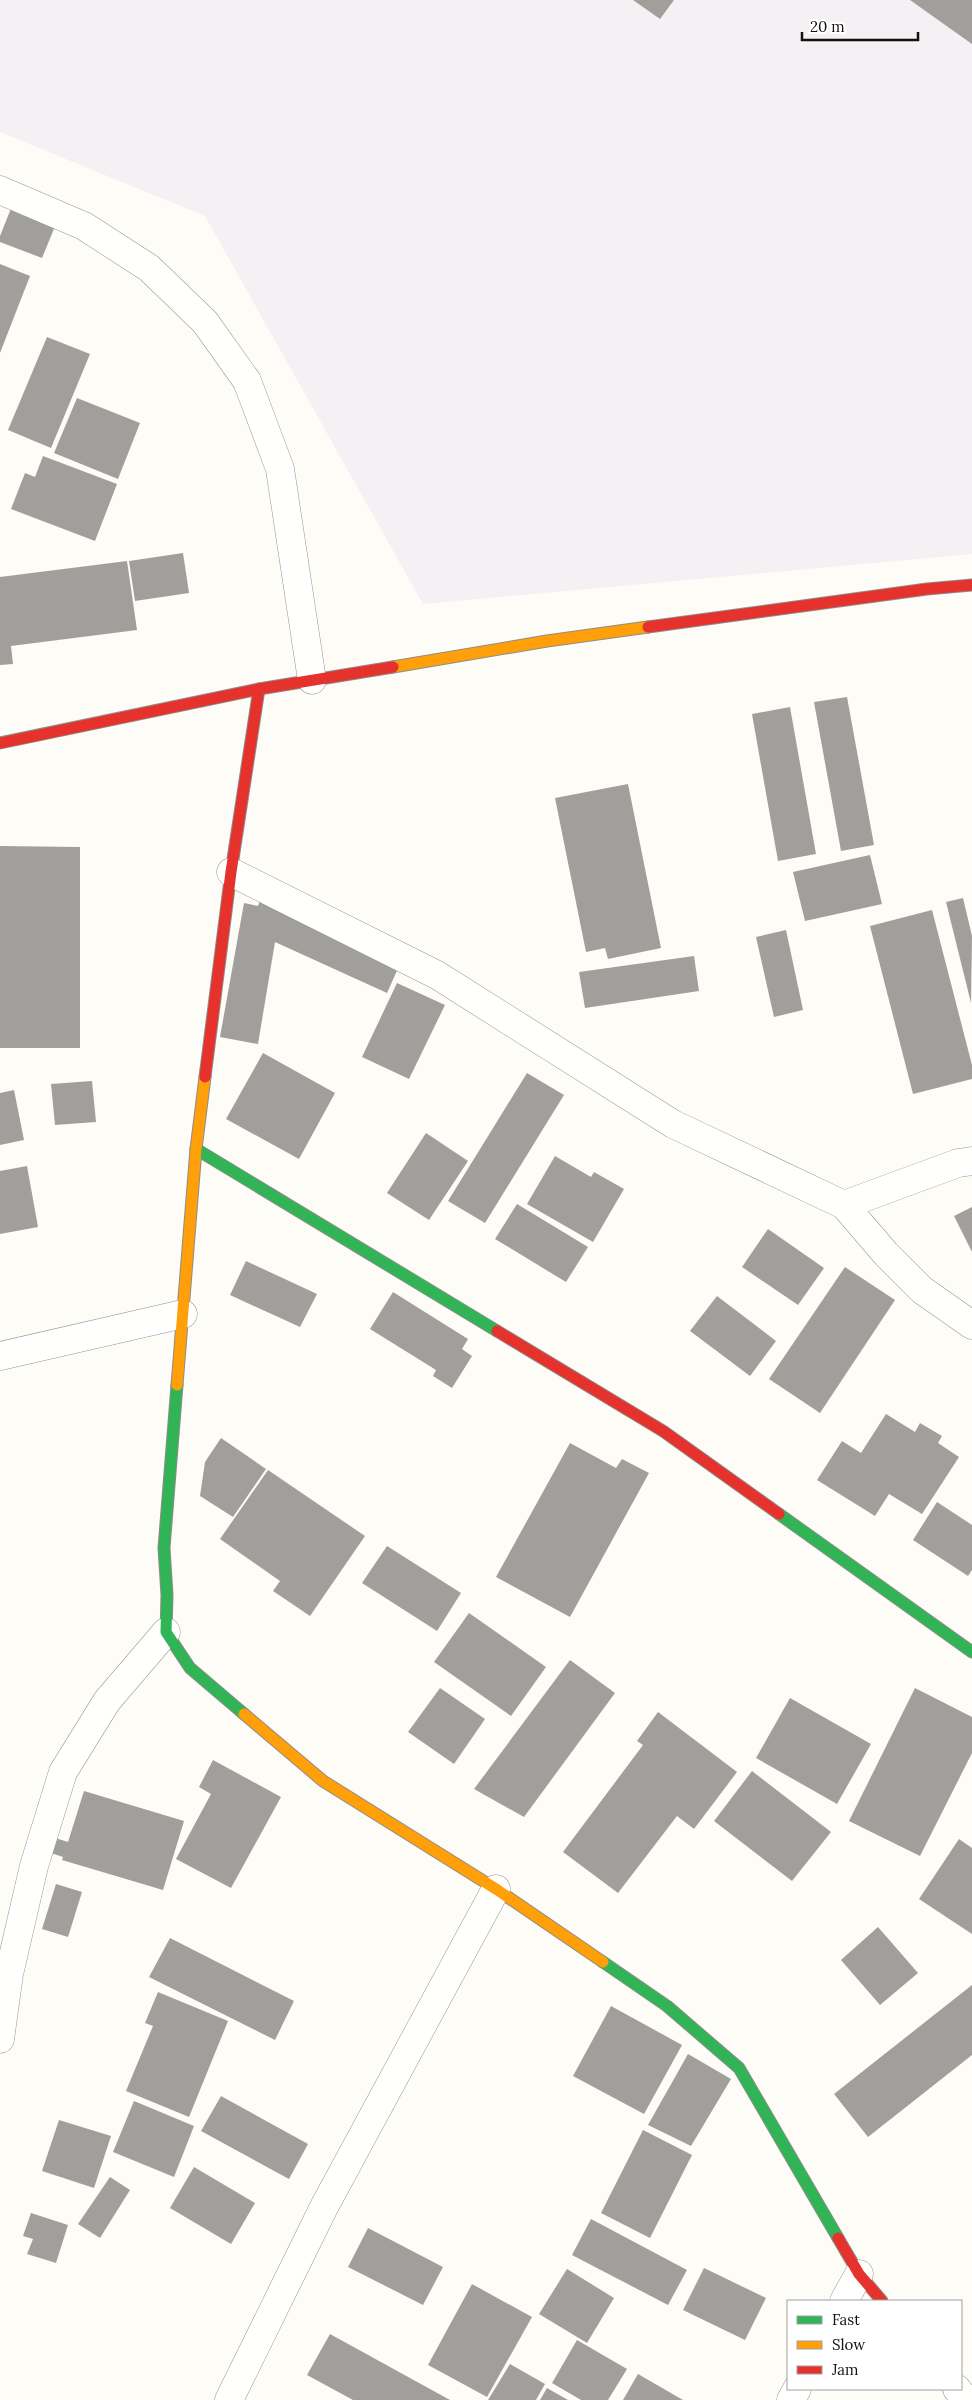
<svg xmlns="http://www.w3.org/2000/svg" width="972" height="2400" font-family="Lora,serif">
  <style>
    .industrial { fill: #f5f0f3 }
    .building { fill: #a19f9c }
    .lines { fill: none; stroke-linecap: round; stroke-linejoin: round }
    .street-casing { stroke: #979795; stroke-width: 29 }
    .fast-casing { stroke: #8e8d8b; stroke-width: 13 }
    .slow-casing { stroke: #8e8d8b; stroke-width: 13 }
    .jam-casing { stroke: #8e8d8b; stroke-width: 13 }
    .street { stroke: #fffffe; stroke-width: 28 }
    .fast { stroke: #30b455; stroke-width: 11 }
    .slow { stroke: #ff9f0a; stroke-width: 11 }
    .jam { stroke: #e5322d; stroke-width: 11 }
  </style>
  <rect width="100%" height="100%" fill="#fdfcf7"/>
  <!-- industrial -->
  <path class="industrial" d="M0,0H972V554L423,604L205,216L0,132Z"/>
  <!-- building -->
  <g class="building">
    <path d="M633,0H674L660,19Z"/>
    <path d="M910,0H972V44Z"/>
    <path d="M12,206L56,224L42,258L0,242V236Z"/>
    <path d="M0,264L30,276L0,353Z"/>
    <path d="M47,337L90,354L51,448L8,430Z"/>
    <path d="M77,398L140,423L118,479L54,453Z"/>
    <path d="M43,456L117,484L95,541L11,509L25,473L35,477Z"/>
    <path d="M183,553L189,593L135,601L129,561Z"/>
    <path d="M127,561L137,630L11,646L13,664L0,665V577Z"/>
    <path d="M847,697L874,845L841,851L814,702Z"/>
    <path d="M790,707L816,854L778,861L752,714Z"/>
    <path d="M628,784L661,948L608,959L605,948L586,952L555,798Z"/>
    <path d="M0,846L80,847V1048H0Z"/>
    <path d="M870,855L882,904L805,921L793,872Z"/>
    <path d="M963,898L972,936L971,1003L946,902Z"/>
    <path d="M260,900L400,964L387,993L275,942L258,1044L220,1037L244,903L258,906Z"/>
    <path d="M932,910L972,1065V1079L913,1094L870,926Z"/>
    <path d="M786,930L803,1010L774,1017L756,937Z"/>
    <path d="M694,956L699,991L585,1008L579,972Z"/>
    <path d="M397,983L445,1005L409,1079L362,1057Z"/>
    <path d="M263,1053L335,1093L299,1159L226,1119Z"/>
    <path d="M527,1073L564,1095L485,1223L448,1201Z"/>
    <path d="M92,1081L96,1122L55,1125L51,1084Z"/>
    <path d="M14,1090L24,1140L0,1145V1093Z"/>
    <path d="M426,1133L468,1161L429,1220L387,1193Z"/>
    <path d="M555,1156L591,1177L594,1172L624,1189L593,1242L527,1204Z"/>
    <path d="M27,1166L38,1227L0,1234V1171Z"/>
    <path d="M517,1204L588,1247L566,1282L495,1239Z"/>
    <path d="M972,1207V1252L954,1216Z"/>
    <path d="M768,1229L824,1268L798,1305L742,1267Z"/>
    <path d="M246,1261L317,1294L300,1327L230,1295Z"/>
    <path d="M845,1267L895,1300L820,1413L769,1379Z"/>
    <path d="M393,1292L468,1339L462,1349L472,1356L452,1388L433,1376L436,1370L370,1329Z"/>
    <path d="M717,1296L776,1341L750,1376L690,1331Z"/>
    <path d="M886,1414L915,1432L920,1423L942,1436L938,1443L959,1457L922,1514L889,1494L875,1516L817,1480L842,1441L861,1453Z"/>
    <path d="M221,1438L266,1469L233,1517L200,1496L205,1462Z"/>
    <path d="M570,1443L616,1468L622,1459L649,1473L570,1617L496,1577Z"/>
    <path d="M268,1470L365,1536L310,1616L273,1591L280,1581L220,1539Z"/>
    <path d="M937,1502L972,1525V1570L968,1576L913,1540Z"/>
    <path d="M387,1546L461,1593L437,1631L362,1583Z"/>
    <path d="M469,1613L546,1667L511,1716L434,1662Z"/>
    <path d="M570,1660L615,1693L524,1817L474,1789Z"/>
    <path d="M440,1688L485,1719L454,1764L408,1732Z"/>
    <path d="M915,1688L972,1717V1753L920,1856L849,1821Z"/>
    <path d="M790,1698L871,1744L837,1804L756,1758Z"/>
    <path d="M658,1712L737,1772L694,1829L677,1816L618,1893L563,1852L643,1745L637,1741Z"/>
    <path d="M213,1760L281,1797L231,1888L176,1859L211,1794L199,1787Z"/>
    <path d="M752,1771L831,1832L792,1881L714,1821Z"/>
    <path d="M84,1791L184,1821L163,1890L62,1860L63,1857L45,1851L49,1836L68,1842Z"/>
    <path d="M959,1839L972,1848V1934L919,1899Z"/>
    <path d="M56,1884L82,1892L68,1937L42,1929Z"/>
    <path d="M878,1927L918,1973L880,2005L841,1960Z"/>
    <path d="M170,1938L294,2001L275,2040L149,1977Z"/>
    <path d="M972,1985V2055L868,2137L834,2094Z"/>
    <path d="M158,1992L228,2021L189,2117L126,2091L153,2026L145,2023Z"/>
    <path d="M611,2006L682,2045L644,2114L573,2076Z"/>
    <path d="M688,2054L731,2079L691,2146L648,2125Z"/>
    <path d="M221,2096L308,2144L289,2179L201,2131Z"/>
    <path d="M134,2101L194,2126L174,2177L113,2152Z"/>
    <path d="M59,2120L111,2136L94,2188L42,2171Z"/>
    <path d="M643,2130L692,2155L650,2238L601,2213Z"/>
    <path d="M194,2167L255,2203L231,2244L170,2208Z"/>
    <path d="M110,2177L130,2190L100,2238L78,2224Z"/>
    <path d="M31,2213L68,2225L56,2263L27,2254L33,2239L23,2236Z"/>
    <path d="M591,2219L687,2270L668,2305L572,2255Z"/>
    <path d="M368,2228L443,2267L423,2305L348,2267Z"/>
    <path d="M704,2268L766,2298L745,2340L683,2310Z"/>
    <path d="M567,2269L614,2298L587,2343L539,2314Z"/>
    <path d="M472,2284L532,2317L487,2397L428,2365Z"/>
    <path d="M330,2334L450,2400H353L307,2375Z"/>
    <path d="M577,2340L627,2369L608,2400H581L552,2383Z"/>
    <path d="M510,2364L545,2384L536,2400H488Z"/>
    <path d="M638,2374L683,2400H623Z"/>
    <path d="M547,2388L568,2400H540Z"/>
  </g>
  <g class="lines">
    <!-- street casing -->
    <g class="street-casing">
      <g id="street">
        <path d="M0,190L84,226L149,268L205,322L247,381L280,469L312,680"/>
        <path d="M231,872L437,975L673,1124L844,1205L886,1254L922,1290L972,1325"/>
        <path d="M844,1205L958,1163L972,1161"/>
        <path d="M0,1356L183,1314"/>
        <path d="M0,2039L9,1974L34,1866L63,1772L107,1701L166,1632"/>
        <path d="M844,2301L859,2274"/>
        <path d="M957,2389L966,2400"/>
        <path d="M229,2400L324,2207L496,1889"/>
        <path d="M791,2400L797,2389"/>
      </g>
    </g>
    <!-- fast casing -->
    <g class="fast-casing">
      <g id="fast">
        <path d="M196,1149L497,1331"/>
        <path d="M177,1385L164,1548L167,1595L166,1632L190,1668L244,1714"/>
        <path d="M779,1514L972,1652"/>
        <path d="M603,1962L667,2006L739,2068L838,2238"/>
      </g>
    </g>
    <!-- slow casing -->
    <g class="slow-casing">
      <g id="slow">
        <path d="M393,667L547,641L648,627"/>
        <path d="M177,1385L196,1149L205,1077"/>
        <path d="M244,1714L323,1781L496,1889L603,1962"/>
      </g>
    </g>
    <!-- jam casing -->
    <g class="jam-casing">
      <g id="jam">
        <path d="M648,627L927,589L972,585"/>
        <path d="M0,743L259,689L393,667"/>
        <path d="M205,1077L231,872L259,689"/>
        <path d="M497,1331L663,1431L779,1514"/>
        <path d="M838,2238L859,2274L882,2301"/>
      </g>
    </g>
    <!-- street -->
    <use href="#street" class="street"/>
    <!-- fast -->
    <use href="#fast" class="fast"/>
    <!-- slow -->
    <use href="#slow" class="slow"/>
    <!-- jam -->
    <use href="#jam" class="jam"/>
  </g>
  <!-- legend -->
  <rect x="787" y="2300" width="175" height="90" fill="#ffffff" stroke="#a0a0a0"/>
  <rect x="797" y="2316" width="25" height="8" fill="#30b455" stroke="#a0a0a0"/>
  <text x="832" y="2325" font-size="15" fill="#111111">Fast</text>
  <rect x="797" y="2341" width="25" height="8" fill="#ff9f0a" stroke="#a0a0a0"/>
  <text x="832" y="2350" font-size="15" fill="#111111">Slow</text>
  <rect x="797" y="2366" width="25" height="8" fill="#e5322d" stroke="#a0a0a0"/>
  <text x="832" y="2375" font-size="15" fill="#111111">Jam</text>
  <!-- scale -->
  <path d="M802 32v8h116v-8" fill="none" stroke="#111111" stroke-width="2.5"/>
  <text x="810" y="32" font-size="15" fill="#111111" stroke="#ffffff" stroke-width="4" paint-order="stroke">20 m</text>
</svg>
